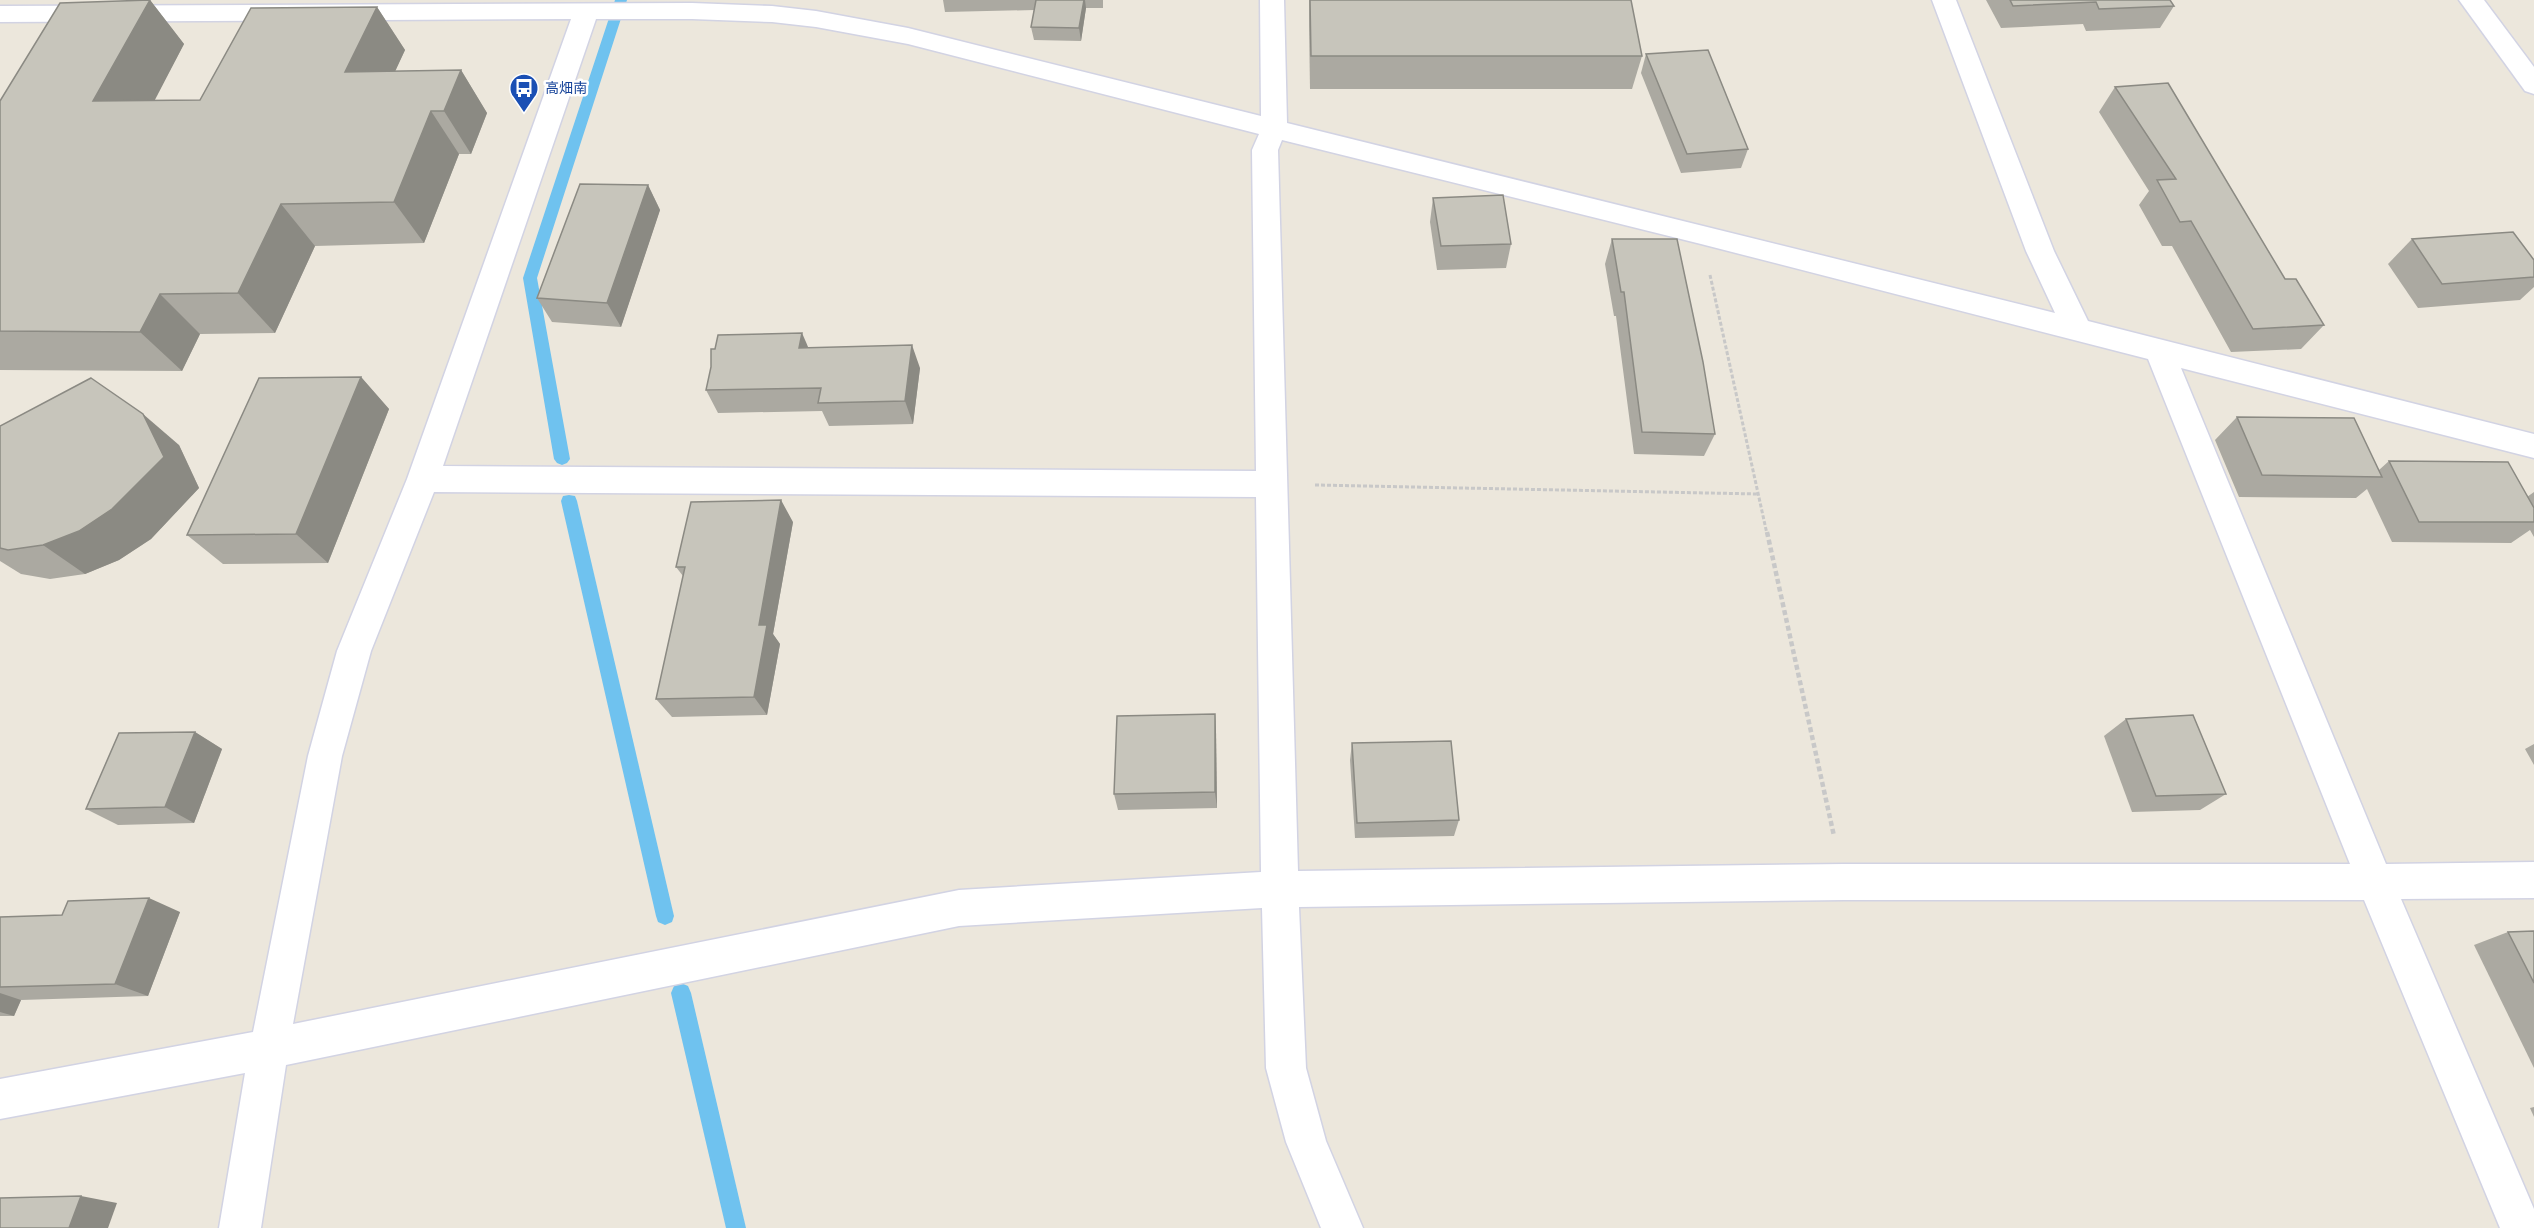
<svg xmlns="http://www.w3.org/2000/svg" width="2534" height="1228" font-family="'Fira Sans','Noto Sans JP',sans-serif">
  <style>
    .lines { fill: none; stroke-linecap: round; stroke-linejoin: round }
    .stream { fill: #6fc2ef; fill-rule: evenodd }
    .minor-casing { stroke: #d2d3e3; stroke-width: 3 }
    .path-far1 { stroke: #c8c8c8; stroke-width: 3; stroke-dasharray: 4 2; stroke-linecap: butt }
    .path { stroke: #c8c8c8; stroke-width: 4.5; stroke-dasharray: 5 3; stroke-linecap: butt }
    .minor { fill: #fff; fill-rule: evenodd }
    .wall { fill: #aba9a1 }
    .shaded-wall { fill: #8b8a83 }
    .building { fill: #c7c5bb; stroke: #8b8a83; stroke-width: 1.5 }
    .labels { text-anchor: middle; stroke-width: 5; stroke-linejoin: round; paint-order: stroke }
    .far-transit-label { font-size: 14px; fill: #164399; stroke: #fff; text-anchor: start }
  </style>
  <rect width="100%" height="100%" fill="#ece7dc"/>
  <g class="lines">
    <!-- stream -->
    <g class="stream">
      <path d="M615,0H627L537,278L570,459L567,463L562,465L557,463L554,459L523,278Z"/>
      <path d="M569,495L575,496L577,501L674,916L672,922L665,925L658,922L656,916L561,501L563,496Z"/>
      <path d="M681,983L688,986L691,993L746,1228H726L671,993L674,986Z"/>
    </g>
    <!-- minor casing -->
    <g class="minor-casing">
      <g id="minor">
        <path d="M1260,0H1284L1287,123L2055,313L2026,251L1932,0H1956L2054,251L2088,321L2534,434V458L2181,368L2386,864L2534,862V898L2401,899L2534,1209V1228H2500L2364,900H1844L1299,907L1306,1068L1326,1141L1363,1228H1321L1286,1142L1266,1068L1262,908L959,926L286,1065L261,1228H219L245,1073L0,1119V1079L253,1032L308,756L337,651L407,479L571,19L0,22V6L692,3L772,6L816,11L908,28L1261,116ZM596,19H692L772,22L816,27L908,44L1259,134L1252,150L1256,471L443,466ZM1282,140L1701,244L2148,359L2350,864H1844L1298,871L1278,150ZM434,492L1256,497L1261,872L959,890L293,1024L342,756L371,651Z"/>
        <path d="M2459,0H2484L2534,67V94L2525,91Z"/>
      </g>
    </g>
    <!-- path-far1 -->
    <g class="path-far1">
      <path d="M1710,275L1767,534"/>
      <path d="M1315,485L1758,494"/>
    </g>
    <!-- path -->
    <path class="path" d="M1767,532L1834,836"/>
    <!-- minor -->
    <use href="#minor" class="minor"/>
  </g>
  <!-- wall -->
  <g class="wall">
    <path d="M150,0L184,44L154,100H200L377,7L405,50L395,71L461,70L487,113L471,154H459L424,243L315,246L275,333L200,334L182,371L0,370V101Z"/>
    <path d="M943,0H1103V8H1086L1081,41L1034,40L1031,27L1034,10L945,12Z"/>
    <path d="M1309,0L1642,56L1632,89H1310L1309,26Z"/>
    <path d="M1986,0H2170L2174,6L2160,28L2086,31L2083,24L2001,28Z"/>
    <path d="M1646,54L1748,149L1741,168L1681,173L1641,73Z"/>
    <path d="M2115,87L2285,279L2324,325L2301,349L2231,352L2172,246H2162L2139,205L2149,191L2099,112Z"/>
    <path d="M648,185L660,210L621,327L552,322L537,298Z"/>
    <path d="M1433,198L1511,244L1506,268L1437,270L1430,222Z"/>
    <path d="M1612,239L1715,434L1704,456L1634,454L1616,316H1614L1605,264Z"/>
    <path d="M2412,239L2534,260V287L2520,300L2418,308L2388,264Z"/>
    <path d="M808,347L920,368L913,424L829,426L822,411L718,413L706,390Z"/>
    <path d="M361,377L389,409L328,563L223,564L187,535Z"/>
    <path d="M2237,417L2379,470L2389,461L2527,497L2534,492V537L2530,530L2511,543L2392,542L2367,489L2356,498L2239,497L2215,440Z"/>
    <path d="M0,426L179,445L199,488L151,539L119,560L85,574L50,579L21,574L0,561Z"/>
    <path d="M793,522L773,634L780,644L767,715L672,717L656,699L683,576L676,567Z"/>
    <path d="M1215,714L1216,731L1217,808L1118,810L1114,794Z"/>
    <path d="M2126,719L2226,794L2200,810L2132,812L2104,736Z"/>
    <path d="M195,732L222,749L194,823L118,825L86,809Z"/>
    <path d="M1352,743L1459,820L1454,836L1355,838L1350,760Z"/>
    <path d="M2534,744V765L2525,749Z"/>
    <path d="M180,912L148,996L21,1000L14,1016H0V917Z"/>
    <path d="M2534,931V1068L2474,945L2508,932Z"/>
    <path d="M2534,1107V1117L2530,1108Z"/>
  </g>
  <!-- shaded-wall -->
  <g class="shaded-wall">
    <path d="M150,0L184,44L132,144L93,101Z"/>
    <path d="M1084,0H1085L1086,8L1081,41L1079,28Z"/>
    <path d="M377,7L405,50L375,115L345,72Z"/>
    <path d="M461,70L487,113L471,154L444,111Z"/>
    <path d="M431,111L459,154L424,243L394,202Z"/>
    <path d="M648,185L660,210L621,327L607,303Z"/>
    <path d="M281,204L315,246L275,333L238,293Z"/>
    <path d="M160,294L200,334L182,371L140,332Z"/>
    <path d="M802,333L812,356L799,348Z"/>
    <path d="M912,345L920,368L913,424L905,401Z"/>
    <path d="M361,377L389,409L328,563L296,534Z"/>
    <path d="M143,414L179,445L199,488L151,539L119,560L85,574L43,545Z"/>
    <path d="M781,500L793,522L773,634L780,644L767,715L754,697L759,625Z"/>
    <path d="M1215,714L1216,731L1217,808L1215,792Z"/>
    <path d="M195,732L222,749L194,823L165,807Z"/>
    <path d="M149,898L180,912L148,996L115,984Z"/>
    <path d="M0,993L21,1000L14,1016L0,1012Z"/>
    <path d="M81,1196L117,1203L108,1228H69Z"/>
  </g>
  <!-- building -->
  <g class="building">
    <path d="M150,0L93,101L200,100L251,8L377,7L345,72L461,70L444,111H431L394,202L281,204L238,293L160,294L140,332L0,331V101L60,3Z"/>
    <path d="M1036,0H1084L1079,28L1031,27Z"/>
    <path d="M1310,0H1631L1642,56H1311Z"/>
    <path d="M2010,0H2170L2174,6L2099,9L2096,2L2013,6Z"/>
    <path d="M1708,50L1748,149L1687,154L1646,54Z"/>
    <path d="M2168,83L2285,279H2296L2324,325L2253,329L2191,221L2180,222L2157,180L2176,179L2115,87Z"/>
    <path d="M580,184L648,185L607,303L537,298Z"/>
    <path d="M1503,195L1511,244L1441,246L1433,198Z"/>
    <path d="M2513,232L2534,260V277L2442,284L2412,239Z"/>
    <path d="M1612,239H1677L1703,362L1715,434L1642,432L1624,292H1621Z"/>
    <path d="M802,333L799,348L912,345L905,401L818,403L821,388L706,390L711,367V349H715L718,335Z"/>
    <path d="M361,377L296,534L187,535L259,378Z"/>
    <path d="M91,378L143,414L164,457L112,509L79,531L43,545L8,550L0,548V426Z"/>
    <path d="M2237,417L2354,418L2382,477L2262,475Z"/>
    <path d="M2389,461L2508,462L2534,508V522H2419Z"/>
    <path d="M781,500L759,625H767L754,697L656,699L685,567H676L691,502Z"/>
    <path d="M1215,714V792L1114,794L1117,716Z"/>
    <path d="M2193,715L2226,794L2156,796L2126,719Z"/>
    <path d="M195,732L165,807L86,809L119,733Z"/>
    <path d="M1451,741L1459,820L1357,823L1352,743Z"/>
    <path d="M149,898L115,984L0,987V917L62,915L68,901Z"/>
    <path d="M2534,931V983L2508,932Z"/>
    <path d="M81,1196L69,1228H0V1198Z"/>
  </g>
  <!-- icons -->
  <defs>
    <g id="bus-pin" transform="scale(1.5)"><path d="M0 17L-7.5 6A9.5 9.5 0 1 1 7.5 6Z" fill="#1a4fb4" stroke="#fff"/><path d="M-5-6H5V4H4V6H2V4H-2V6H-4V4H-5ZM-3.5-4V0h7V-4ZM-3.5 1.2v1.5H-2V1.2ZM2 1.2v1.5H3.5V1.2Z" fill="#fff"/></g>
  </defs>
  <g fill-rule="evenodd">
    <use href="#bus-pin" x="524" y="88"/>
  </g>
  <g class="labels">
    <!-- far-transit labels -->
    <g class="far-transit-label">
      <text x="545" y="93">高畑南</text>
    </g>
  </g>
</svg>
